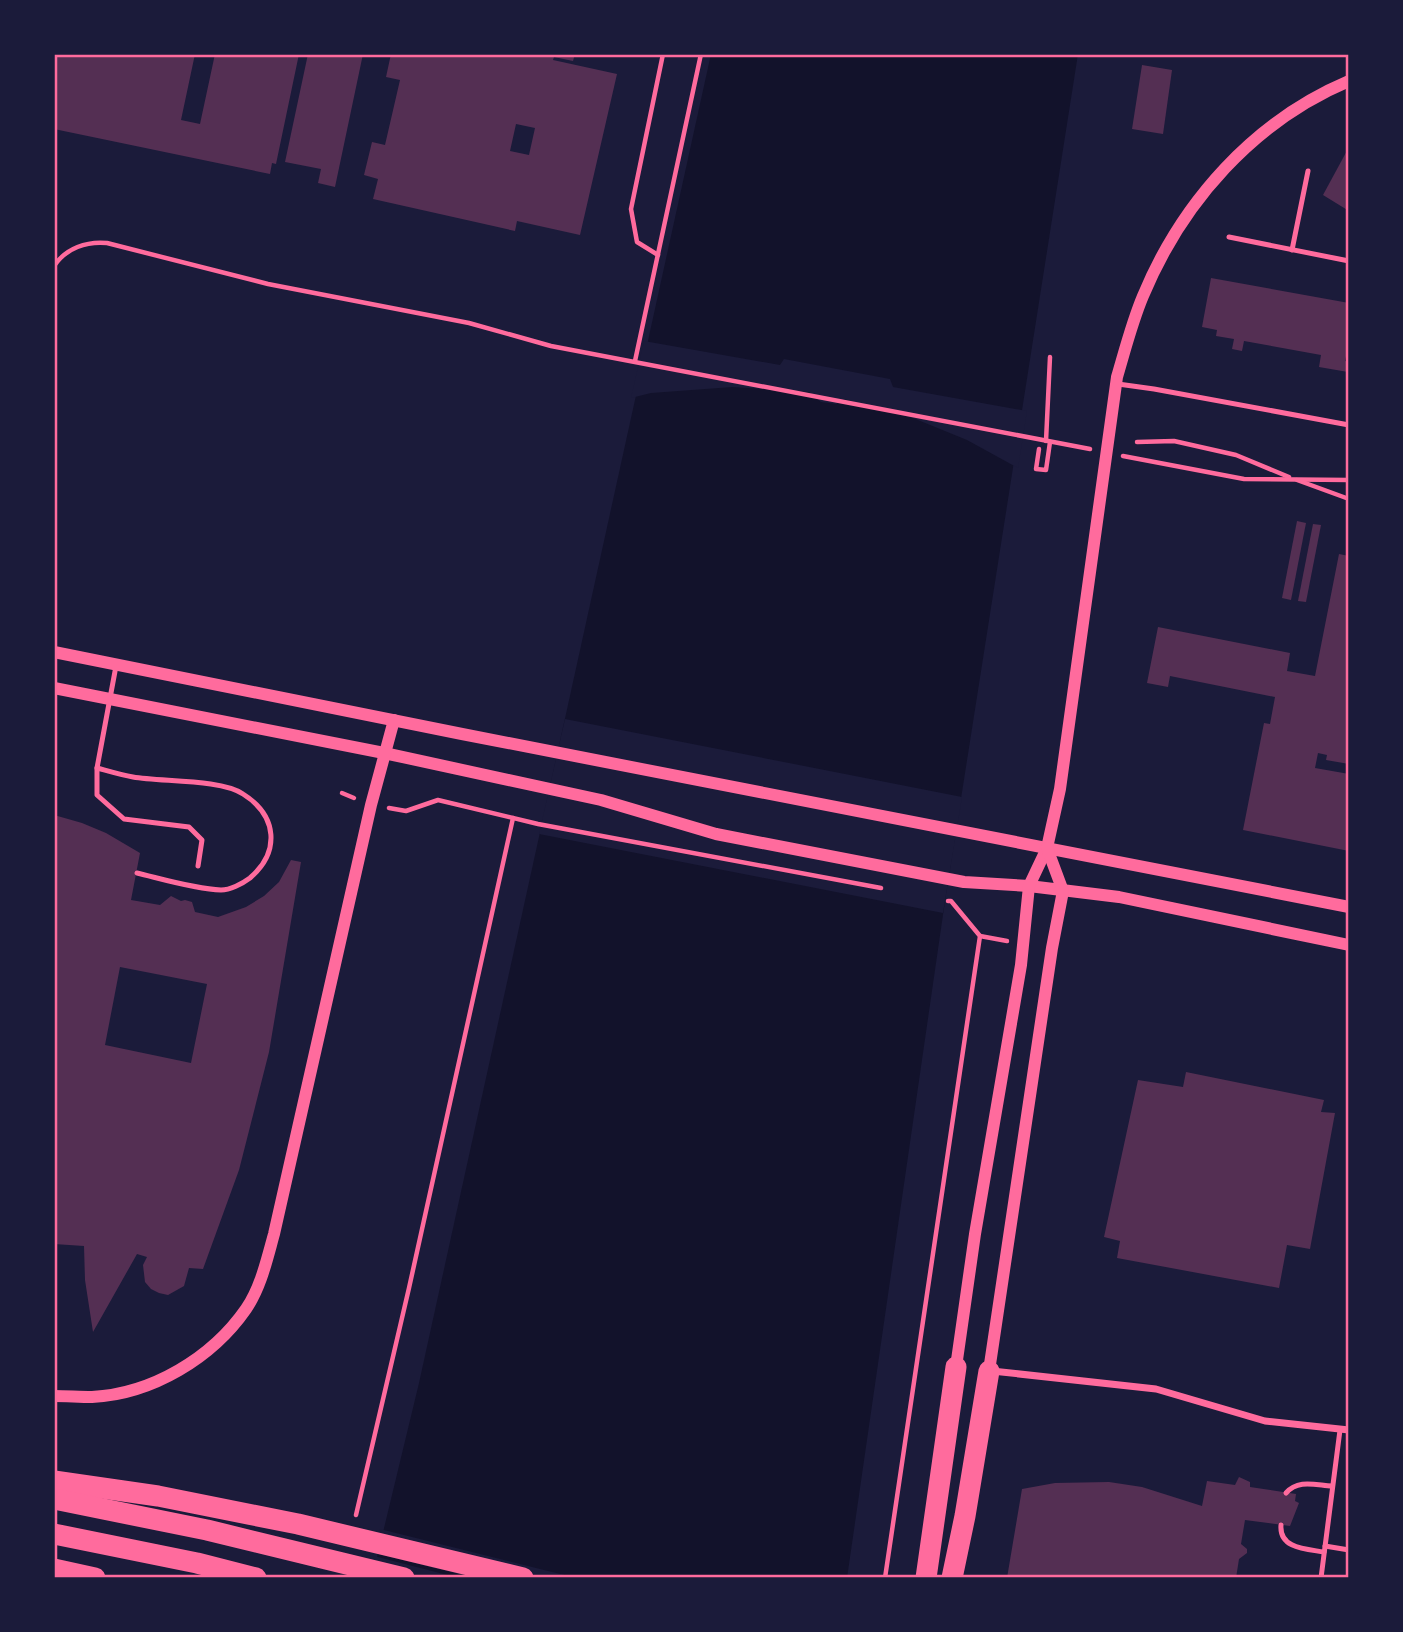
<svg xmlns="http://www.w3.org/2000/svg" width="1403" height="1632" font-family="Commissioner,sans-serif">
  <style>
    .water { fill: #12122b }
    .pier { fill: #1b1b3a }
    .building { fill: #542f53; fill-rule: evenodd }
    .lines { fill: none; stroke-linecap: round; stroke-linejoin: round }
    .path { stroke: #ff6b9d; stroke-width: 4.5 }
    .service { stroke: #ff6b9d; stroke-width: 5 }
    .minor { stroke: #ff6b9d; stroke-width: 7 }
    .tertiary { stroke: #ff6b9d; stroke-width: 12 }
    .motorway { stroke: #ff6b9d; stroke-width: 21 }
    .neatline { fill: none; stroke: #ff6b9d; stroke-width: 2.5 }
  </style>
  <rect width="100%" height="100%" fill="#1b1b3a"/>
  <!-- water -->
  <path class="water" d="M711,54H1078L946,894L847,1578H372L419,1383Z"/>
  <!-- pier -->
  <g class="pier">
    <path d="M644,341L780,365L784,359L890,379L893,387L1027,411L1018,468L967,440L913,418L844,399L836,404L821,402L809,392L732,387L651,393L631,398Z"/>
    <path d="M565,719L962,797L943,913L539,834Z"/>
    <path d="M380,1529L548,1571L577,1578H475L374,1553Z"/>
    <path d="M374,1556L459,1578H369Z"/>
  </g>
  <!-- building -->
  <g class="building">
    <path d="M54,54H195L181,120L200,124L215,54H299L276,164L272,163L270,174L54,129Z"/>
    <path d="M308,54H363L335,187L318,183L321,169L285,162Z"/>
    <path d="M391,54H575L573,61L554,57L553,60L617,74L580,235L517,221L515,231L373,199L378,179L364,175L372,142L385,145L400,80L386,77ZM516,124L535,128L529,155L510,151Z"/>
    <path d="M1142,65L1172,70L1163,134L1132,129Z"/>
    <path d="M1349,147V211L1323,195Z"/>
    <path d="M1211,278L1349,303V342L1345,361L1349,362L1348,372L1319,367L1321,355L1244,341L1242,351L1232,349L1234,339L1216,336L1217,330L1202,327Z"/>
    <path d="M1297,521L1306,523L1291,600L1282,598Z"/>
    <path d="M1313,524L1321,525L1306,602L1298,601Z"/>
    <path d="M1339,554L1349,556V764L1326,760L1327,755L1318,753L1315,768L1349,774V851L1243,830L1264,723L1270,724L1275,697L1170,676L1168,687L1147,683L1158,627L1290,653L1287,671L1315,676Z"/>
    <path d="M54,815L82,823L106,833L140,853L131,900L160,905L171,896L181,901L185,900L192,902L195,912L218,917L246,907L264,896L279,882L291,860L301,862L269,1052L239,1170L203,1269L189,1268L184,1286L168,1295L159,1293L151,1289L145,1282L143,1265L147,1257L137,1254L93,1332L85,1280L84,1246L54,1244ZM120,967L207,984L191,1063L105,1045Z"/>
    <path d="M1186,1072L1324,1100L1321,1112L1335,1113L1310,1249L1287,1245L1279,1288L1117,1258L1120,1241L1104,1237L1138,1080L1183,1087Z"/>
    <path d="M1239,1477L1250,1482V1487L1296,1494L1295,1501L1299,1503L1290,1526L1245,1520L1241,1544L1247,1549V1553L1239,1559L1236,1578H1007L1022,1489L1055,1483L1109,1482L1142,1487L1202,1506L1207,1481L1235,1485Z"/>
  </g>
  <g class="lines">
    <!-- path -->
    <g class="path">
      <path d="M658,255L637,242L631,209L663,54"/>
      <path d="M54,266C66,248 87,241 107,243L268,284L469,323L551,346L1090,449"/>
      <path d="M635,361L701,54"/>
      <path d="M1046,441L1050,357"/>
      <path d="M1137,442L1174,441L1236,455L1289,477"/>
      <path d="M1039,449L1036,469L1046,470L1050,442"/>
      <path d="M1123,456L1244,479L1349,480"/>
      <path d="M1297,480L1349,499"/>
      <path d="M342,793L354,798"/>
      <path d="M389,808L406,811L438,800L538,824L881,888"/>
      <path d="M980,936L1007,941"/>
      <path d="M356,1515L409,1288L513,818"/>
      <path d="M885,1578L980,936L951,901H948"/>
    </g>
    <!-- service -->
    <g class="service">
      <path d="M1229,237L1349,261"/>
      <path d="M1292,250L1308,171"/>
      <path d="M1118,384L1154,389L1349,425"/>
      <path d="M116,666L97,768C108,771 121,775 133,777C161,782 221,779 243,794C278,816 280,852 250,878C242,884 230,890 221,890C195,889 162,879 137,873"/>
      <path d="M97,768V795L124,819L189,827L202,840L198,866"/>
      <path d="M1286,1493C1298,1479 1315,1485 1332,1486"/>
      <path d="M1281,1525C1279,1549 1307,1549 1324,1552"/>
      <path d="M1325,1546L1349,1550"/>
      <path d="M1321,1578L1340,1430"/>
    </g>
    <!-- minor -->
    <path class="minor" d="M992,1371L1156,1389L1265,1421L1349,1430"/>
    <!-- tertiary -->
    <g class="tertiary">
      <path d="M54,652L462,734L1349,907"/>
      <path d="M54,688L384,753L601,800L716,834L964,882L1029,886L1119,897L1349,945"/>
      <path d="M956,1367L975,1234L1021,965L1029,886L1047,848L1060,789L1117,377C1125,350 1132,322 1143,296C1182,202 1254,121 1349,81"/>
      <path d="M989,1371L1052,948L1063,891L1047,848"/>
      <path d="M54,1396C67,1396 79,1397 92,1397C152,1394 212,1358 246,1309C261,1287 267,1259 274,1234L371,805L394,720"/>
    </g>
    <!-- motorway -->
    <g class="motorway">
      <path d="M54,1481L158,1496L298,1524L523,1578"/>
      <path d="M54,1499L207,1530L404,1578"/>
      <path d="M54,1534L197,1563L256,1578"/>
      <path d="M54,1569L95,1578"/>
      <path d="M926,1578L956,1367"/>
      <path d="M952,1578L965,1516L989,1371"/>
    </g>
  </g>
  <!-- border -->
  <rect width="1403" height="1632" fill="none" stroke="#1b1b3a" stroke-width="112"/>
  <rect x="56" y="56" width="1291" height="1520" class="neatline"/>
</svg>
